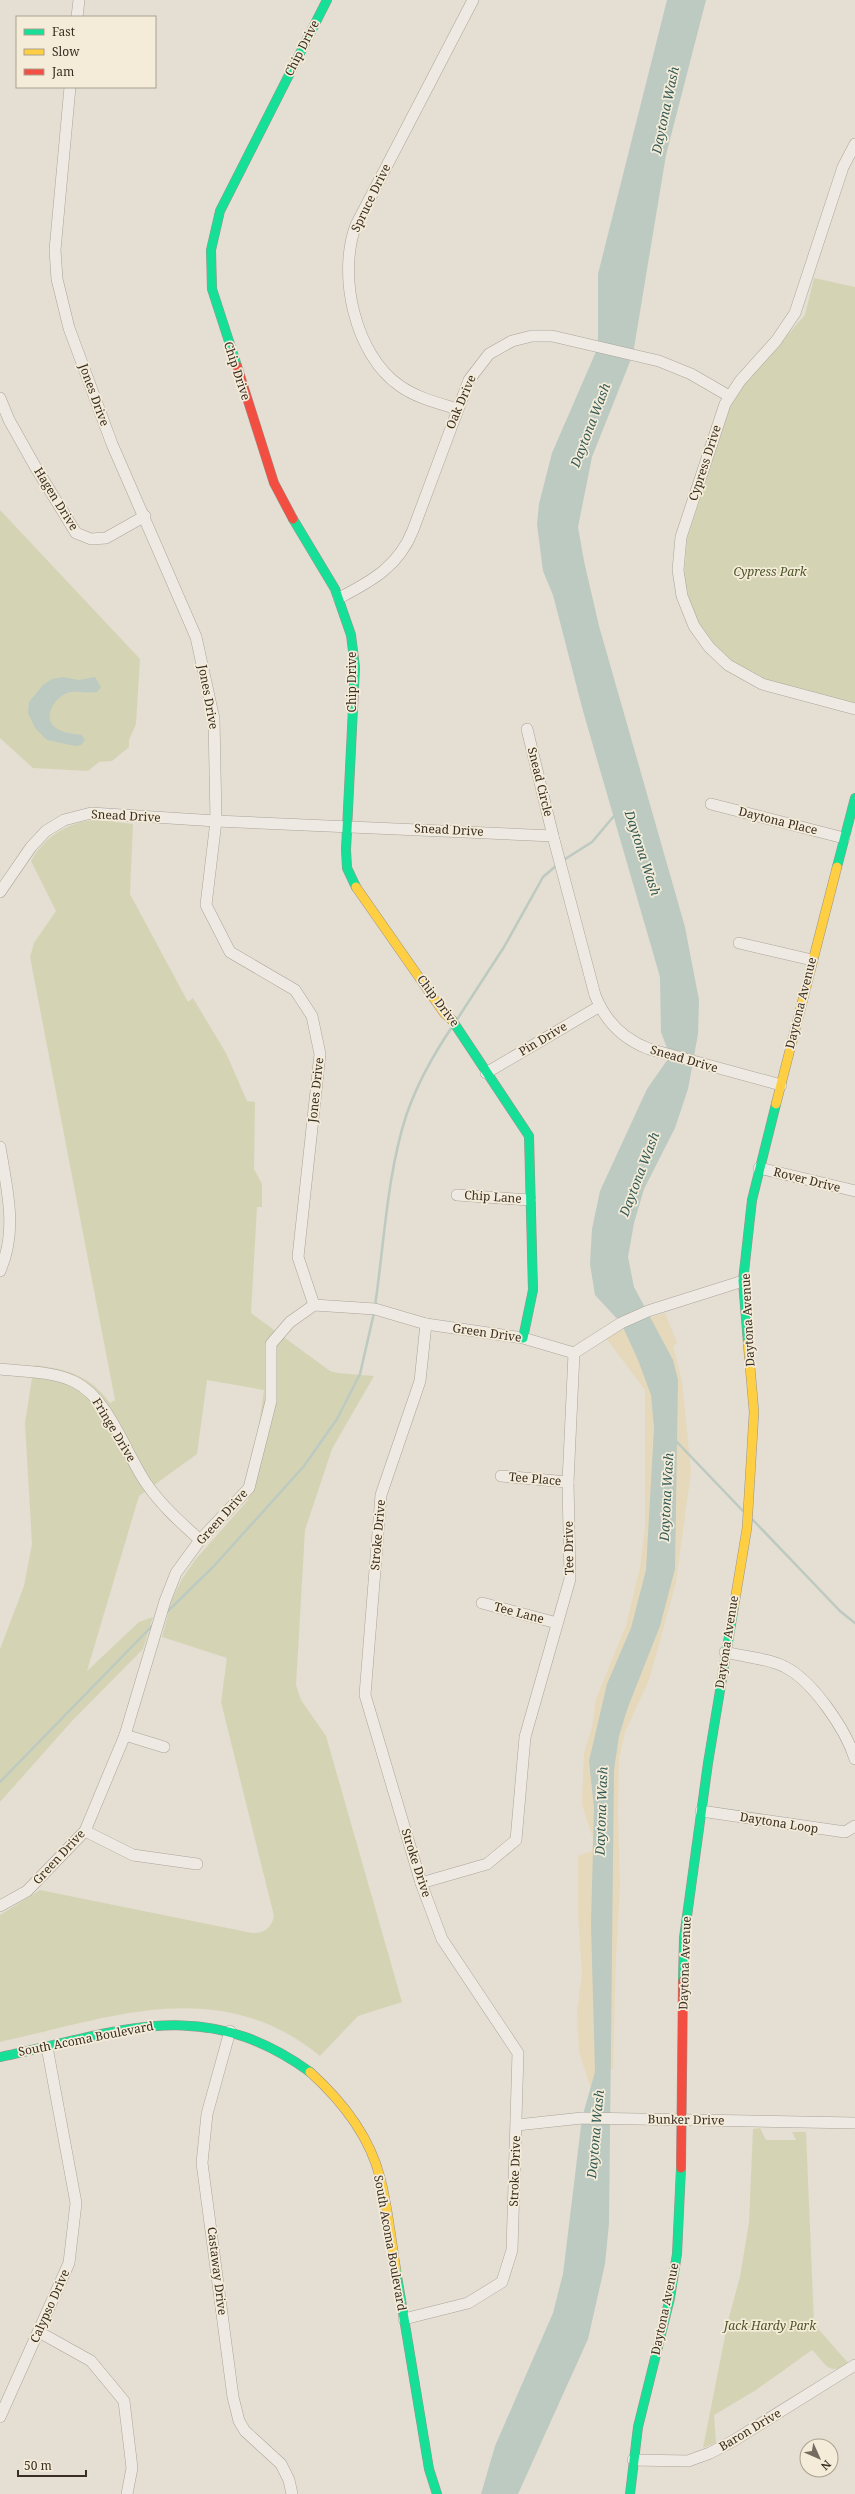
<svg xmlns="http://www.w3.org/2000/svg" width="855" height="2494" font-family="'Noto Serif',serif">
  <style>
    .green { fill: #d4d4b5 }
    .sand { fill: #e6d8bb }
    .water { fill: #bccac1 }
    .lines { fill: none; stroke-linecap: round; stroke-linejoin: round }
    .stream { stroke: #bccac1; stroke-width: 2.5 }
    .street-casing { stroke: #aba49a; stroke-width: 12 }
    .fast-casing { stroke: #9b938a; stroke-width: 10 }
    .slow-casing { stroke: #9b938a; stroke-width: 10 }
    .jam-casing { stroke: #9b938a; stroke-width: 10 }
    .street { stroke: #eeeae3; stroke-width: 11 }
    .fast { stroke: #16e098; stroke-width: 9 }
    .slow { stroke: #ffcf43; stroke-width: 9 }
    .jam { stroke: #f24e42; stroke-width: 9 }
    .labels { text-anchor: middle; stroke-width: 3.5; stroke-linejoin: round; paint-order: stroke }
    .street-label { font-size: 12px; fill: #3a2d22; stroke: #f4ecd9 }
    .park-label { font-size: 12px; font-style: italic; fill: #4c5529; stroke: #f4ecd9 }
    .water-label { font-size: 13px; font-style: italic; fill: #325955; stroke: #f4ecd9 }
  </style>
  <rect width="100%" height="100%" fill="#e5ded2"/>
  <!-- green -->
  <g class="green">
    <path d="M814,278L855,287V705L757,678L729,661L701,628L692,611L684,576L687,539L731,403L749,378L805,315Z"/>
    <path d="M0,510L140,659L136,724L129,740V747L112,761L99,762L88,771L33,768L0,738Z"/>
    <path d="M98,820L133,824L130,894L188,1002L193,998L226,1053L247,1101L255,1102L254,1169L262,1184V1207H257L251,1313L330,1371L338,1373L374,1376L332,1449L305,1530L296,1685L301,1700L326,1736L402,2002L358,2016L320,2056C219,1974 113,2017 0,2042V1915L40,1890L252,1933C264,1934 272,1927 274,1916L221,1702L227,1658L162,1637L172,1599L182,1579L195,1560L248,1500L264,1390L207,1380L197,1454L139,1496L87,1671L139,1622L153,1617L143,1649L72,1721L0,1802V1649L24,1586L32,1544L25,1423L34,1365C66,1369 90,1375 110,1403L115,1400L30,957L34,943L56,911L31,861C45,836 69,821 98,820Z"/>
    <path d="M760,2128L766,2140H796L792,2132H806L814,2324L849,2364C826,2376 827,2364 812,2350L756,2390L714,2415L716,2443L703,2448L728,2321L740,2277L749,2222L753,2129Z"/>
  </g>
  <!-- sand -->
  <path class="sand" d="M665,1313L677,1343L673,1347L682,1381L691,1472L676,1582L649,1680L625,1732L619,1758L618,1812L620,1885L616,1955L613,2070L605,2064L601,2086H590L579,2052L577,2011L582,1974L578,1915V1856L592,1851L593,1838L582,1804L584,1753L592,1728L596,1699L626,1626L640,1568L645,1528V1390L606,1338L634,1323Z"/>
  <!-- water -->
  <g class="water">
    <path d="M667,0H706L666,155L633,354L592,457L578,527L584,561L599,626L685,927L699,1000L698,1034L688,1089L675,1128L644,1189L634,1223L628,1257L634,1287L673,1360L678,1380L675,1569L660,1626L628,1707L619,1736L614,1770L609,2223L605,2264L588,2339L518,2494H481L495,2446L553,2313L563,2274L582,2118L595,2072L591,1924L594,1808L589,1761L607,1684L631,1628L646,1570L654,1428L651,1395L638,1360L621,1323L595,1295L590,1264L592,1229L600,1191L647,1089L670,1056L661,1032L660,977L583,711L553,595L543,571L537,524L539,504L552,453L598,347V274Z"/>
    <path d="M63,677L79,680L95,677L101,687L97,692C87,694 76,690 67,693C54,698 42,718 56,728C63,733 74,734 82,735L85,740L81,745L75,746L47,740L35,728L28,713L29,702L43,685L52,679Z"/>
  </g>
  <g class="lines">
    <!-- stream -->
    <g class="stream">
      <path d="M562,861L592,842L614,816"/>
      <path d="M458,1018L504,947L543,877L557,865"/>
      <path d="M375,1306C384,1245 387,1175 406,1116C417,1084 433,1055 452,1027"/>
      <path d="M676,1441L743,1511"/>
      <path d="M753,1520L840,1611L855,1623"/>
      <path d="M167,1612L214,1566L304,1466L337,1419L360,1374L374,1313"/>
      <path d="M0,1782L153,1625"/>
    </g>
    <!-- street casing -->
    <g class="street-casing">
      <g id="street">
        <path d="M77,17L79,0"/>
        <path d="M70,87L55,250L57,279L69,328L112,444L196,637L214,719L216,821L206,905L230,952L295,990L312,1016L320,1054L298,1257L314,1305"/>
        <path d="M855,144L843,167L795,313L776,341L740,381L725,404L681,537L678,570L682,596L694,626L709,647L728,665L762,684L855,709"/>
        <path d="M0,398L9,420L36,468L76,533L91,539L106,538L145,516"/>
        <path d="M457,409C438,403 417,398 400,386C355,355 337,275 356,225L473,0"/>
        <path d="M339,598C372,581 399,566 413,530L469,380L489,354L512,341L532,336H552L659,361L691,374L729,396"/>
        <path d="M527,729L553,836"/>
        <path d="M711,804L844,838"/>
        <path d="M0,892L31,847L46,831L64,820L91,813L216,821L553,836L595,995C605,1021 623,1039 649,1049L781,1085"/>
        <path d="M739,943L812,960"/>
        <path d="M486,1073L600,1006"/>
        <path d="M0,1147C7,1190 18,1230 0,1271"/>
        <path d="M759,1168L855,1191"/>
        <path d="M457,1195L530,1200"/>
        <path d="M574,1353L621,1323L648,1311L743,1281"/>
        <path d="M0,1369C24,1372 53,1371 75,1382C109,1399 125,1452 146,1483C161,1505 180,1522 200,1540"/>
        <path d="M501,1476L568,1482"/>
        <path d="M482,1603L557,1623"/>
        <path d="M725,1652C744,1657 768,1658 785,1667C813,1681 846,1730 855,1759"/>
        <path d="M125,1735L164,1747"/>
        <path d="M701,1811L845,1832L855,1826"/>
        <path d="M85,1831L133,1855L197,1864"/>
        <path d="M421,1883L487,1864L516,1840L525,1737L570,1579L568,1482L574,1353"/>
        <path d="M0,1906L27,1891L85,1831L125,1735L165,1601L176,1573L200,1540L249,1488L271,1401V1344L290,1322L314,1305L375,1309L426,1324L523,1338L574,1353"/>
        <path d="M230,2031L207,2114L202,2163L233,2397L239,2421L245,2431L281,2464L289,2480L292,2494"/>
        <path d="M517,2125L582,2118L855,2123"/>
        <path d="M404,2319L468,2303L502,2282L512,2250L518,2053L442,1939L421,1883L365,1695L381,1495L420,1381L426,1324"/>
        <path d="M39,2332L91,2361L124,2401L132,2468L127,2494"/>
        <path d="M0,2417L69,2263L76,2203L47,2047"/>
        <path d="M633,2460L688,2461L710,2453L733,2441L855,2365"/>
      </g>
    </g>
    <!-- fast casing -->
    <g class="fast-casing">
      <g id="fast">
        <path d="M237,366L212,289L211,250L220,211L327,0"/>
        <path d="M293,519L335,589L351,635L355,667L346,850L347,868L356,887"/>
        <path d="M837,867L855,798"/>
        <path d="M452,1020L529,1136L533,1290L523,1338"/>
        <path d="M748,1343L743,1281L752,1200L776,1104"/>
        <path d="M683,1981L684,1938L708,1763L734,1606"/>
        <path d="M0,2057C118,2033 201,1993 310,2072"/>
        <path d="M396,2270L429,2469L437,2494"/>
        <path d="M630,2494L638,2427L670,2298L677,2254L681,2168"/>
      </g>
    </g>
    <!-- slow casing -->
    <g class="slow-casing">
      <g id="slow">
        <path d="M356,887L444,1013L452,1020"/>
        <path d="M776,1104L837,867"/>
        <path d="M734,1606L747,1528L754,1412L748,1343"/>
        <path d="M310,2072C341,2100 369,2135 380,2177C388,2207 391,2239 396,2270"/>
      </g>
    </g>
    <!-- jam casing -->
    <g class="jam-casing">
      <g id="jam">
        <path d="M237,366L274,483L293,519"/>
        <path d="M681,2168L683,1981"/>
      </g>
    </g>
    <!-- street -->
    <use href="#street" class="street"/>
    <!-- fast -->
    <use href="#fast" class="fast"/>
    <!-- slow -->
    <use href="#slow" class="slow"/>
    <!-- jam -->
    <use href="#jam" class="jam"/>
  </g>
  <g class="labels">
    <!-- street labels -->
    <g class="street-label">
      <text transform="translate(302 48) rotate(-63)" y="4">Chip Drive</text>
      <text transform="translate(371 198) rotate(-64)" y="4">Spruce Drive</text>
      <text transform="translate(237 371) rotate(72)" y="4">Chip Drive</text>
      <text transform="translate(94 395) rotate(70)" y="4">Jones Drive</text>
      <text transform="translate(461 402) rotate(-67)" y="4">Oak Drive</text>
      <text transform="translate(705 463) rotate(-72)" y="4">Cypress Drive</text>
      <text transform="translate(56 499) rotate(58)" y="4">Hagen Drive</text>
      <text transform="translate(352 682) rotate(-90)" y="4">Chip Drive</text>
      <text transform="translate(208 697) rotate(80)" y="4">Jones Drive</text>
      <text transform="translate(540 782) rotate(76)" y="4">Snead Circle</text>
      <text transform="translate(126 816) rotate(3)" y="4">Snead Drive</text>
      <text transform="translate(778 821) rotate(14)" y="4">Daytona Place</text>
      <text transform="translate(449 830) rotate(3)" y="4">Snead Drive</text>
      <text transform="translate(438 1001) rotate(53)" y="4">Chip Drive</text>
      <text transform="translate(801 1003) rotate(-76)" y="4">Daytona Avenue</text>
      <text transform="translate(543 1039) rotate(-31)" y="4">Pin Drive</text>
      <text transform="translate(684 1059) rotate(16)" y="4">Snead Drive</text>
      <text transform="translate(316 1090) rotate(-84)" y="4">Jones Drive</text>
      <text transform="translate(807 1180) rotate(14)" y="4">Rover Drive</text>
      <text transform="translate(493 1197) rotate(4)" y="4">Chip Lane</text>
      <text transform="translate(748 1320) rotate(-93)" y="4">Daytona Avenue</text>
      <text transform="translate(487 1333) rotate(8)" y="4">Green Drive</text>
      <text transform="translate(114 1430) rotate(59)" y="4">Fringe Drive</text>
      <text transform="translate(535 1479) rotate(5)" y="4">Tee Place</text>
      <text transform="translate(222 1517) rotate(-48)" y="4">Green Drive</text>
      <text transform="translate(378 1535) rotate(-85)" y="4">Stroke Drive</text>
      <text transform="translate(569 1548) rotate(-91)" y="4">Tee Drive</text>
      <text transform="translate(519 1613) rotate(15)" y="4">Tee Lane</text>
      <text transform="translate(727 1642) rotate(-81)" y="4">Daytona Avenue</text>
      <text transform="translate(779 1823) rotate(9)" y="4">Daytona Loop</text>
      <text transform="translate(59 1857) rotate(-47)" y="4">Green Drive</text>
      <text transform="translate(416 1863) rotate(72)" y="4">Stroke Drive</text>
      <text transform="translate(685 1963) rotate(-88)" y="4">Daytona Avenue</text>
      <text transform="translate(86 2039) rotate(-11)" y="4">South Acoma Boulevard</text>
      <text transform="translate(686 2120) rotate(1)" y="4">Bunker Drive</text>
      <text transform="translate(515 2171) rotate(-88)" y="4">Stroke Drive</text>
      <text transform="translate(390 2243) rotate(80)" y="4">South Acoma Boulevard</text>
      <text transform="translate(217 2271) rotate(83)" y="4">Castaway Drive</text>
      <text transform="translate(50 2306) rotate(-66)" y="4">Calypso Drive</text>
      <text transform="translate(665 2309) rotate(-78)" y="4">Daytona Avenue</text>
      <text transform="translate(750 2430) rotate(-31)" y="4">Baron Drive</text>
    </g>
    <!-- park labels -->
    <g class="park-label">
      <text x="770" y="576">Cypress Park</text>
      <text x="770" y="2330">Jack Hardy Park</text>
    </g>
    <!-- water labels -->
    <g class="water-label">
      <text transform="translate(665 110) rotate(-78)" y="5">Daytona Wash</text>
      <text transform="translate(590 425) rotate(-69)" y="5">Daytona Wash</text>
      <text transform="translate(643 853) rotate(72)" y="5">Daytona Wash</text>
      <text transform="translate(639 1174) rotate(-69)" y="5">Daytona Wash</text>
      <text transform="translate(666 1497) rotate(-87)" y="5">Daytona Wash</text>
      <text transform="translate(601 1811) rotate(-88)" y="5">Daytona Wash</text>
      <text transform="translate(595 2134) rotate(-85)" y="5">Daytona Wash</text>
    </g>
  </g>
  <!-- legend -->
  <rect x="16" y="16" width="140" height="72" fill="#f4ecd9" stroke="#aaa090"/>
  <rect x="24" y="29" width="20" height="6" fill="#16e098" stroke="#aaa090"/>
  <text x="52" y="36" font-size="12" fill="#3a2d22">Fast</text>
  <rect x="24" y="49" width="20" height="6" fill="#ffcf43" stroke="#aaa090"/>
  <text x="52" y="56" font-size="12" fill="#3a2d22">Slow</text>
  <rect x="24" y="69" width="20" height="6" fill="#f24e42" stroke="#aaa090"/>
  <text x="52" y="76" font-size="12" fill="#3a2d22">Jam</text>
  <!-- north arrow -->
  <g transform="translate(819 2458) rotate(135)"><circle r="19" fill="#f4ecd9" stroke="#aaa090"/>
  <path d="M0-3L7 15L0 10L-7 15Z" fill="#766b60"/>
  <text y="-6" font-size="11" font-weight="bold" text-anchor="middle" fill="#3a2d22">N</text>
  </g>
  <!-- scale -->
  <path d="M18 2470v6h68v-6" fill="none" stroke="#3a2d22" stroke-width="2"/>
  <text x="24" y="2470" font-size="12" fill="#3a2d22" stroke="#f4ecd9" stroke-width="3" paint-order="stroke">50 m</text>
</svg>
